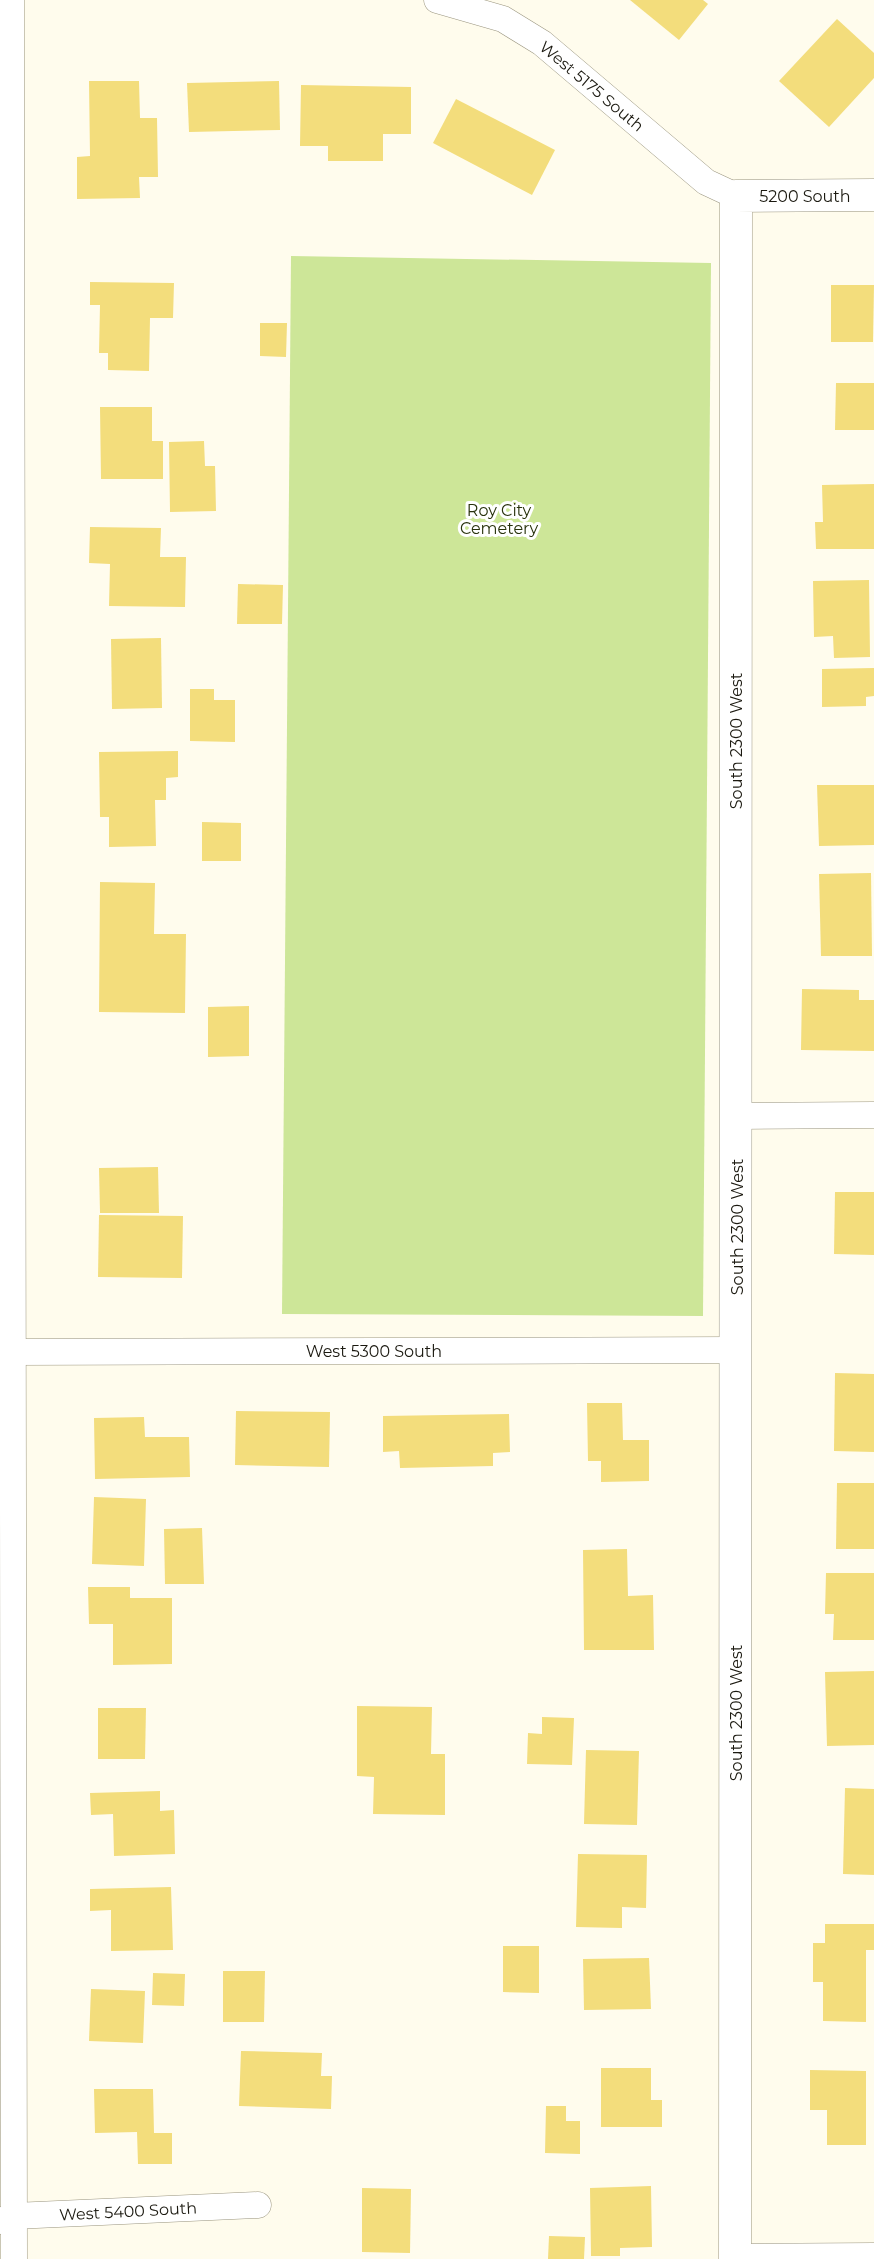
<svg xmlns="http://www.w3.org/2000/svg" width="874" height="2259" font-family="Montserrat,sans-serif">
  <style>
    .green { fill: #cde698 }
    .building { fill: #f3dd7c }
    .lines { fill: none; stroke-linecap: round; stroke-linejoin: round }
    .minor-casing { stroke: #9a957f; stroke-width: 27 }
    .tertiary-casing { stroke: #9a957f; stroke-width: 33 }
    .minor { stroke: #fff; stroke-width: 26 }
    .tertiary { stroke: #fff; stroke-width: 32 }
    .labels { text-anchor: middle; stroke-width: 6; stroke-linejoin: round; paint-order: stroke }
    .street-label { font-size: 16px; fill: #1b1910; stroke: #fff }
    .park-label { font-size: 16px; fill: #28320c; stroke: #fff }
  </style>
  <rect width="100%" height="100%" fill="#fffced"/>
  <!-- green -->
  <path class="green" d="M291,256L711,263L703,1316L282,1314Z"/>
  <!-- building -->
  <g class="building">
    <path d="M630,0H703L708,4L679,40Z"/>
    <path d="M837,19L874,53V78L829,127L779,81Z"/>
    <path d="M89,81H139L140,118H157L158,177H139L140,198L77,199V157L90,156Z"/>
    <path d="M279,81L280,130L189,132L187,83Z"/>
    <path d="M301,85L411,87V134H383V161H328V146H300Z"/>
    <path d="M456,99L555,150L532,195L433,143Z"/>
    <path d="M90,282L174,283L173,318H150L149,371L108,370V353H99L100,305H90Z"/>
    <path d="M831,285H874L873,342H831Z"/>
    <path d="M260,323H287L286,357L260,356Z"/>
    <path d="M836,383H874V430H835Z"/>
    <path d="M100,407H152V441H163V479H101Z"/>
    <path d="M204,441L205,466H215L216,511L170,512L169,442Z"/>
    <path d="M874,484V549H816L815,522H823L822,485Z"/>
    <path d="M90,527L161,528L160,557H186L185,607L109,606L110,564L89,563Z"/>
    <path d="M869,580L870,657L834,658L833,636L814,637L813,581Z"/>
    <path d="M238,584L283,585L282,624H237Z"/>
    <path d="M161,638L162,708L112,709L111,639Z"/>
    <path d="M874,668V696L866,697V706L822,707V669Z"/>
    <path d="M190,689H214V700H235V742L190,741Z"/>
    <path d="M178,751V777L166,778V800H155L156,846L109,847V817H100L99,752Z"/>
    <path d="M817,785H874V845L819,846Z"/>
    <path d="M202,822L241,823V861H202Z"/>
    <path d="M871,873L872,956H821L819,874Z"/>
    <path d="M100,882L155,883L154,934H186L185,1013L99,1012Z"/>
    <path d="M802,989L859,990V1000H874V1051L801,1050Z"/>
    <path d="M249,1006V1056L208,1057V1007Z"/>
    <path d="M158,1167L159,1213H100L99,1168Z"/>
    <path d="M835,1192H874V1255L834,1254Z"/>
    <path d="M99,1215L183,1216L182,1278L98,1277Z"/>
    <path d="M835,1373L874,1374V1452L834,1451Z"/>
    <path d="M587,1403H622L623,1440H649V1481L601,1482V1461H588Z"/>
    <path d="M236,1411L330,1412L329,1467L235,1465Z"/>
    <path d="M509,1414L510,1452L493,1453V1466L400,1468L399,1451L383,1452V1416Z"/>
    <path d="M144,1417L145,1437H189L190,1477L95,1479L94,1418Z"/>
    <path d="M837,1483H874V1549H836Z"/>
    <path d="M94,1497L146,1499L144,1566L92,1564Z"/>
    <path d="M202,1528L204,1584H165L164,1529Z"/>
    <path d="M627,1549L628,1596L653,1595L654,1650H584L583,1550Z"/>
    <path d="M826,1573H874V1640H833L834,1614H825Z"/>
    <path d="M88,1587H130V1598H172V1664L113,1665V1624H89Z"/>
    <path d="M874,1671V1745L827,1746L825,1672Z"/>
    <path d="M357,1706L432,1707L431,1754H445V1815L373,1814L374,1777L357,1776Z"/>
    <path d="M98,1708H146L145,1759H98Z"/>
    <path d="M542,1717L574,1718L572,1765L527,1764L528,1733L542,1734Z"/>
    <path d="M586,1750L639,1751L637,1825L584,1824Z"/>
    <path d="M845,1788L874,1789V1875L843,1874Z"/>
    <path d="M160,1791V1811L174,1810L175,1854L114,1856L113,1814L91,1815L90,1793Z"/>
    <path d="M578,1854L647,1855L646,1908L622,1907V1928L576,1927Z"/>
    <path d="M171,1887L173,1950L111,1951V1910L90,1911V1889Z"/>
    <path d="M825,1924H874V1950H866V2022L823,2021V1982H813V1943H825Z"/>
    <path d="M503,1946H539V1993L503,1992Z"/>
    <path d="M649,1958L651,2009L584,2010L583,1959Z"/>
    <path d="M223,1971H265L264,2022H223Z"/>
    <path d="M153,1973L185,1974L184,2006L152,2005Z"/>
    <path d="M91,1989L145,1991L143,2043L89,2041Z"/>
    <path d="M241,2051L322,2053L321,2076H332L331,2109L239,2106Z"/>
    <path d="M601,2068H651V2100H662V2127H601Z"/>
    <path d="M810,2070L866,2071V2145H827V2110H810Z"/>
    <path d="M94,2089H153L154,2133H172V2164H138L137,2132L95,2133Z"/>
    <path d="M546,2106H566V2121H580V2154L545,2153Z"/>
    <path d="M651,2186L652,2247L620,2248V2256H591L590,2188Z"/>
    <path d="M362,2188L411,2189L410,2253L362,2252Z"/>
    <path d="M549,2236L585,2237L584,2259H548Z"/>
  </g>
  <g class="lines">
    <!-- minor casing -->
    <g class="minor-casing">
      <g id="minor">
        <path d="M11,0L14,2259"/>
        <path d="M437,0L503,19L542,43L706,182L736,196"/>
        <path d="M737,1116L874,1115"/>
        <path d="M12,1352L737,1350"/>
        <path d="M0,2221L14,2216L258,2205"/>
        <path d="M735,2257L874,2256"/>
      </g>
    </g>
    <!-- tertiary casing -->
    <g class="tertiary-casing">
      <path id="tertiary" d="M735,2259L736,196L874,195"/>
    </g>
    <!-- minor -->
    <use href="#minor" class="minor"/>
    <!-- tertiary -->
    <use href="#tertiary" class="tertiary"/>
  </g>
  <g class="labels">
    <!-- street labels -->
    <g class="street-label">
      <text transform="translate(592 86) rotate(40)" y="6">West 5175 South</text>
      <text x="805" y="202">5200 South</text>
      <text transform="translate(736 741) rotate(-90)" y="6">South 2300 West</text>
      <text transform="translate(737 1227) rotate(-90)" y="6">South 2300 West</text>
      <text x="374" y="1357">West 5300 South</text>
      <text transform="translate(736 1713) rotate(-90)" y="6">South 2300 West</text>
      <text transform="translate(128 2211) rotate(-3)" y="6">West 5400 South</text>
    </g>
    <!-- park labels -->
    <g class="park-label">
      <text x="499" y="516">Roy City<tspan x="499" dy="18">Cemetery</tspan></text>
    </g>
  </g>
</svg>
